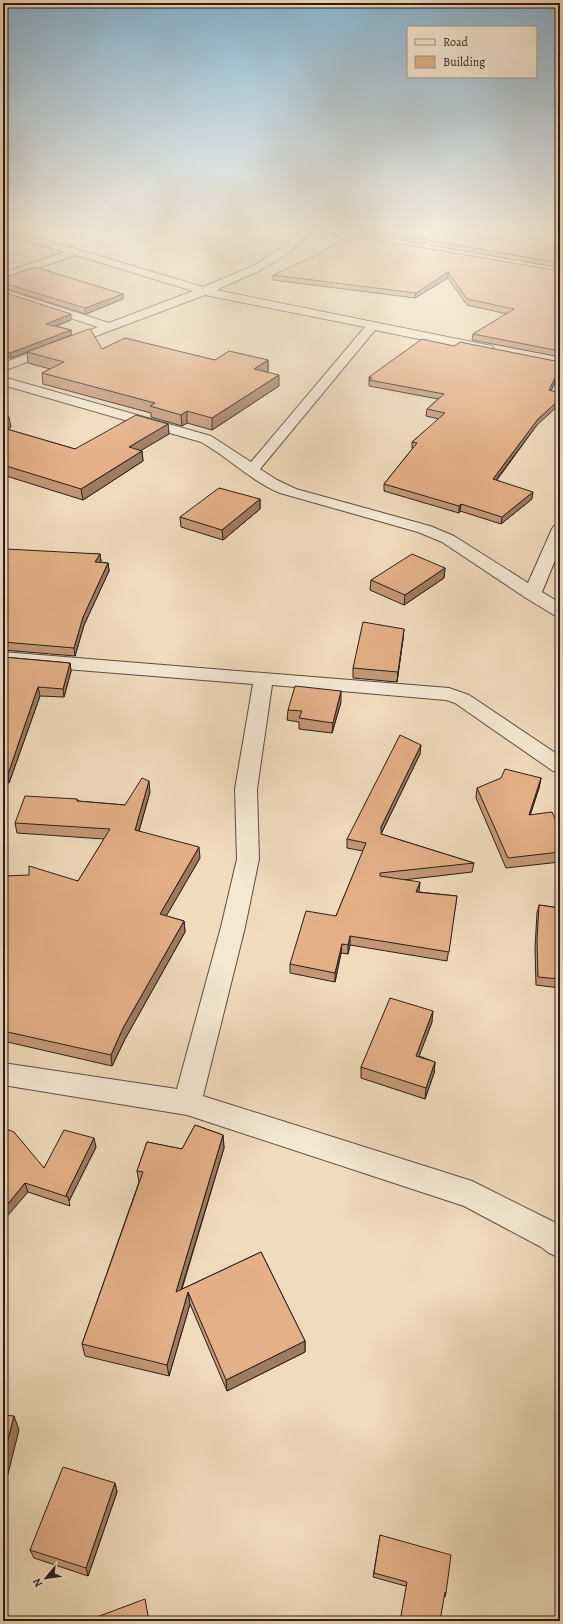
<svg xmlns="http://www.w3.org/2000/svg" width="563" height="1624" font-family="Alegreya,serif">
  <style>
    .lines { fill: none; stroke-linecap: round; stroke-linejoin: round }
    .minor-casing { stroke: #5c4d42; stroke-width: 2 }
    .minor { fill: #f5e8d3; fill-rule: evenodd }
    .wall { fill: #c39775; stroke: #2a1e1a }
    .shaded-wall { fill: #9f7b5f; stroke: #2a1e1a }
    .building { fill: #e3b088; stroke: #2a1e1a }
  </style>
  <rect width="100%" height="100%" fill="#f0dbbb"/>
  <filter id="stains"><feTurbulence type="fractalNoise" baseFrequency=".005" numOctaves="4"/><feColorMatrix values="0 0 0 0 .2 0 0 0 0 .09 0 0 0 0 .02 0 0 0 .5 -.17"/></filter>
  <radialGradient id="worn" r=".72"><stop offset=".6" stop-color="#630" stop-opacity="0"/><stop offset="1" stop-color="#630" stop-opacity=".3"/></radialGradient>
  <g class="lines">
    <!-- minor casing -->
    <g class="minor-casing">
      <g id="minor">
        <path d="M3,231H15L203,287L251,267L279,250L302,231H312L287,254L259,271L216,290L492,346L494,349L492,352L488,353L375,330L260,469L277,480L296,489L430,526L454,536L528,583L552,529L554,526L560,524V548L542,592L560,603V616L554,615L526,598L442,542L418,532L280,493C251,481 228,457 201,442L3,385V377L211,436L251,462L365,327L205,295L3,371V363L98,327L3,296V289L109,323L193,291L76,255L3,280V273L65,252L3,233Z"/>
        <path d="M320,231H341L379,237L384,240L379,243L325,234Z"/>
        <path d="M3,652L449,688L469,695L560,756V773L553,771L455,703L446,700L272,685L257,789L259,859L245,927L203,1096L472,1181L560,1225V1258L549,1253L541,1247L464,1206L187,1115L3,1085V1063L177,1089L221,927L237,859L235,789L253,684L3,664Z"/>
      </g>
    </g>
    <!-- minor -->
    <use href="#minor" class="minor"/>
  </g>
  <!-- wall -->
  <g class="wall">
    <path d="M361,231H560V268L361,233Z"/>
    <path d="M560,271V357L472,340L473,334L507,314L467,305L448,278L415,298L273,280V275Z"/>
    <path d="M3,278L123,294V299L86,314L3,288Z"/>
    <path d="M3,292L71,320L56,326L71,330V335L102,349L215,360H268V371L266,372L279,386L212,430L187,423L182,426L151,417V413L43,384L42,373L50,369L28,363L27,352L11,358L3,356Z"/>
    <path d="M454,346L560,362V372L551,391L537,425L497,480L532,499L501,524L460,511L459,513L384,491V484L413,448H412V442L439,419L426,416L427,409L438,399L369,386V377Z"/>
    <path d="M3,415L11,427L7,429L75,449L168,424L169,434L141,450L142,451L143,461L83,500L3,475Z"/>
    <path d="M260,499V509L223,540L181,527L180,517Z"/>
    <path d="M3,553L100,554L101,561L100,562L108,563L109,571L84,625L75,656L3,650Z"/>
    <path d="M445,568L444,578L404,605L370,590L371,580Z"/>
    <path d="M403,639L397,682L353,678V668Z"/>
    <path d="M3,657L70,663L71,671L64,697L40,696L9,783L3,782Z"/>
    <path d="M341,702L332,733L299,729V722L287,720L288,710Z"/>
    <path d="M420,754L381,834L474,863L472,872L403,880L419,892L457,896L447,961L350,945L348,954L341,953L335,982L290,973V964L336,916L363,851L347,848V839Z"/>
    <path d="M541,778L539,788L530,815L560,829V862L506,868L476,798L477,788Z"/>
    <path d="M150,792L139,831L200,858L166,916L184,921L185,932L125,1039L112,1066L3,1041V876L78,881L104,839L17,833L15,823L77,799L78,801L125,805Z"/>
    <path d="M539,905L560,908V988L536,985L535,948L537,913Z"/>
    <path d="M432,1022L419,1056L435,1062L434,1073L425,1099L361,1078V1067Z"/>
    <path d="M195,1125L223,1135L224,1148L182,1289L261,1252L305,1341V1352L227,1391L190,1304L169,1376L85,1356L82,1344L139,1182L137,1171L147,1142L182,1149Z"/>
    <path d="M3,1129L44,1168L96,1147L69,1201L70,1206L28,1192Z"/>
    <path d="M115,1483L117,1492L88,1576L34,1558L30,1550Z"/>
    <path d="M380,1535L446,1593L445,1597L373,1577Z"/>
  </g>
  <!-- shaded-wall -->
  <g class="shaded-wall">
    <path d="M448,272V278L415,298L416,293Z"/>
    <path d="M123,294V299L86,314L85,308Z"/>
    <path d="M71,314V320L47,329L46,324Z"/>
    <path d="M71,330V335L11,358L10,353Z"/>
    <path d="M268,360V371L254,380V369Z"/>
    <path d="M560,368V372L548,397L549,390Z"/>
    <path d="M279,375V386L212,430V418Z"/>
    <path d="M560,399V404L537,425L492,485L493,479L538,419Z"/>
    <path d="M187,411V423L182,426L181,415Z"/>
    <path d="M9,417L11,427L3,431V420Z"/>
    <path d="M168,424L169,434L130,457L129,447Z"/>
    <path d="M142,451L143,461L83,500L81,489Z"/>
    <path d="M533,492L532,499L501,524L502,517Z"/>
    <path d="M260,499V509L223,540L222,530Z"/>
    <path d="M461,504L460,511L459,513V506Z"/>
    <path d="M100,554L101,561L95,570V562Z"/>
    <path d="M108,563L109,571L84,625L75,656L74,648L83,617Z"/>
    <path d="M445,568L444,578L404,605L405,595Z"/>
    <path d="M404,629L403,639L397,682L398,672Z"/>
    <path d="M70,663L71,671L64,697L63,689Z"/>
    <path d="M38,687L40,696L9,783L8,774Z"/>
    <path d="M341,691V702L332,733L333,723Z"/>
    <path d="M421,745L420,754L380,836L381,827Z"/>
    <path d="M541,778L539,788L527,825L529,815Z"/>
    <path d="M149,781L150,792L136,841L135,830Z"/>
    <path d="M199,847L200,858L161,925L160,914Z"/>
    <path d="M420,882L419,892L415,901L416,892Z"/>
    <path d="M184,921L185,932L125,1039L112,1066L111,1055L123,1028Z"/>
    <path d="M350,936V945L348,954V945Z"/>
    <path d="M342,944L341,953L335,982V973Z"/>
    <path d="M433,1011L432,1022L415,1067L416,1056Z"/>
    <path d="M435,1062L434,1073L425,1099L426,1088Z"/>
    <path d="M223,1135L224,1148L177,1303L176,1292Z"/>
    <path d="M94,1138L96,1147L69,1201L68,1197L66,1195Z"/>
    <path d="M25,1183L28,1192L3,1221V1210Z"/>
    <path d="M188,1292L190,1304L169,1376L167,1365Z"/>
    <path d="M305,1341V1352L227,1391L226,1380Z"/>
    <path d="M14,1416L19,1430L3,1494V1458Z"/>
    <path d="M115,1483L117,1492L88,1576L86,1568Z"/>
  </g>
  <!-- building -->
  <g class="building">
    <path d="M376,231H560V263Z"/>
    <path d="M350,235L560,271V351L473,334L514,309L467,299L448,272L416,293L273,275L316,255Z"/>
    <path d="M35,267L123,294L85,308L3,283V278Z"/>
    <path d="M3,292L71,314L46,324L71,330L10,353L3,351Z"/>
    <path d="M89,329L91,330L102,349L125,338L215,360L229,351L268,360L254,369L279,375L212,418L187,411L181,415L150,406L155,403L42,373L64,362L27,352Z"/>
    <path d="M422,339L454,346L460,342L560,362V368L549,390L560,393V399L538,419L493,479L533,492L502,517L461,504L459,506L384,484L417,443L412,442L445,413L427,409L444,394L369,380L372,378L369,377Z"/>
    <path d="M3,415L9,417L3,420Z"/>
    <path d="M136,415L168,424L129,447L142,451L81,489L3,465V428L75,449Z"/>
    <path d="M219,488L260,499L222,530L180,517Z"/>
    <path d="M6,549L100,554L95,562L108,563L83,617L74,648L3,642V553H6Z"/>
    <path d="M412,554L445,568L405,595L371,580Z"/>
    <path d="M363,622L404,629L398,672L353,668Z"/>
    <path d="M3,657L70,663L63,689L38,687L8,774H3Z"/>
    <path d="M295,686L341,691L333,723L299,718L302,711L288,710Z"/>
    <path d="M400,735L421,745L381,827V834L474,863L380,873V876L420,882L416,892L457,896L449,952L350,936L348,945L342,944L335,973L290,964L306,911L336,916L366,843L347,839Z"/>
    <path d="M505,769L541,778L529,815L552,812L560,829V852L508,858L477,788L501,778Z"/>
    <path d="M142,778L149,781L135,830L199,847L160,914L184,921L123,1028L111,1055L3,1031V876L29,875V866L78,881L110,829L15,823L25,796L77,799V801L125,805Z"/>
    <path d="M539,905L560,908V979L538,977L537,940Z"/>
    <path d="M390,998L433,1011L416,1056L435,1062L426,1088L361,1067Z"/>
    <path d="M195,1125L223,1135L176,1292L261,1252L305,1341L226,1380L188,1292L167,1365L82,1344L143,1172L137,1171L147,1142L182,1149Z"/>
    <path d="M4,1128L14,1132L44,1168L64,1130L94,1138L66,1195L68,1197L25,1183L3,1210V1129Z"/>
    <path d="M3,1415L14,1416L3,1458Z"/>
    <path d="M63,1467L115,1483L86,1568L30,1550Z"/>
    <path d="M380,1535L451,1555L446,1593L445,1592L440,1621H400L407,1582L374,1573Z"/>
    <path d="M145,1599L149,1621H86Z"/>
  </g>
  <!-- sky -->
  <linearGradient id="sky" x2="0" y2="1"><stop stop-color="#89b6d4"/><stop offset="0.5" stop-color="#f8efe0"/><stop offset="1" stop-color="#f8efe0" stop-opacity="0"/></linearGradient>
  <rect width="563" height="458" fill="url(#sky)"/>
  <!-- margin -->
  <rect width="563" height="1624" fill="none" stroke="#f0dbbb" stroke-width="16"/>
  <rect x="4" y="4" width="555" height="1616" fill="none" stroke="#2a1e1a" stroke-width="2"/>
  <rect x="8" y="8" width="547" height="1608" fill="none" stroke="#2a1e1a"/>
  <!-- legend -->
  <rect x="407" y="26" width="130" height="52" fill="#f5e8d3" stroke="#a49789"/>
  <rect x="415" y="39" width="20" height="6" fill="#f5e8d3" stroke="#a49789"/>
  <text x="443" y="46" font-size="12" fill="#2a1e1a">Road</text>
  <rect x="415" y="56" width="20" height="12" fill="#e3b088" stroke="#a49789"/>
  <text x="443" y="66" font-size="12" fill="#2a1e1a">Building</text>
  <!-- north arrow -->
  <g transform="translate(46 1578) rotate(241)" stroke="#f5e8d3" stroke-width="3" paint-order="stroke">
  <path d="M0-3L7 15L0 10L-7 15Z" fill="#2a1e1a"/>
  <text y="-6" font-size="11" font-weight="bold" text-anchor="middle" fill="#2a1e1a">N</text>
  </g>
  <rect width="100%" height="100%" filter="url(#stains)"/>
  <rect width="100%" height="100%" fill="url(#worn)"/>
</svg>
